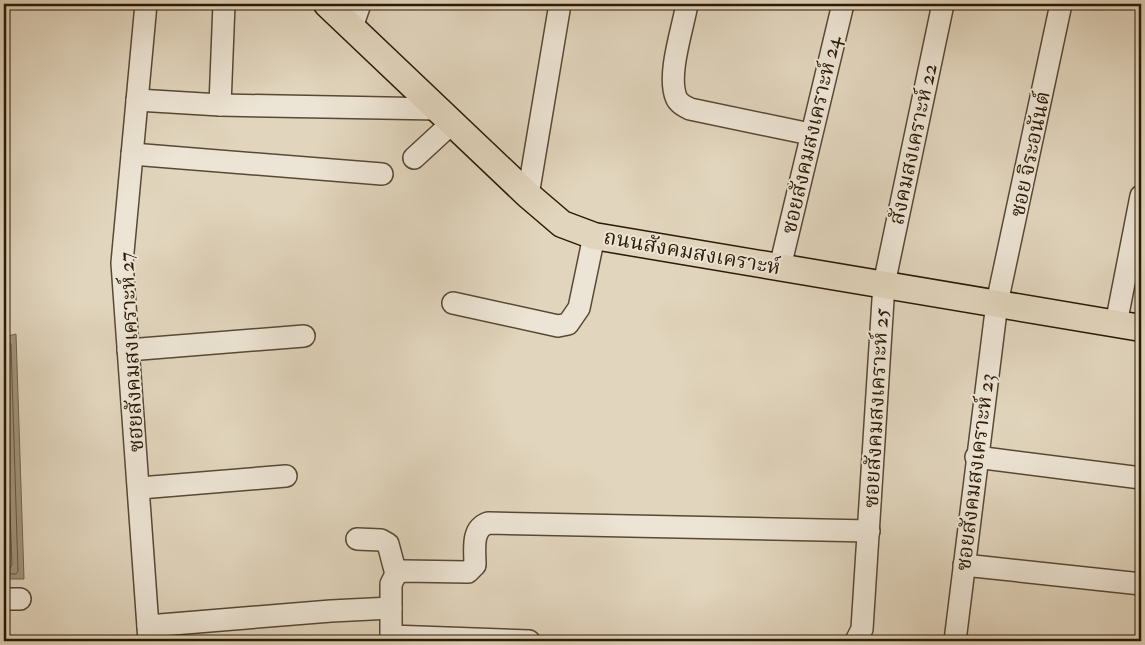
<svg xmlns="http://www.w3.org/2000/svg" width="1145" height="645" font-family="'IM FELL Double Pica','Noto Serif Thai',serif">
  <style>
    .water { fill: #a3957e; stroke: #73644e }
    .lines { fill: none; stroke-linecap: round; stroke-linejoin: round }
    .shore { stroke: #675842; stroke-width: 1 }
    .minor-casing { stroke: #584933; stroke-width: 24 }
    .major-casing { stroke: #2b1a05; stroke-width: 29 }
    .minor { stroke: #ece4d4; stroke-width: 21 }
    .major { stroke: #e1d5bd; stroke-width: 26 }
    .labels { text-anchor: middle; stroke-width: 4; stroke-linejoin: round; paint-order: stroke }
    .street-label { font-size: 21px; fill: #2b1a05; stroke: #ece4d4 }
  </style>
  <rect width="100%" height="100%" fill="#e1d5bd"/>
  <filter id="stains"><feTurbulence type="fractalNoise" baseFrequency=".004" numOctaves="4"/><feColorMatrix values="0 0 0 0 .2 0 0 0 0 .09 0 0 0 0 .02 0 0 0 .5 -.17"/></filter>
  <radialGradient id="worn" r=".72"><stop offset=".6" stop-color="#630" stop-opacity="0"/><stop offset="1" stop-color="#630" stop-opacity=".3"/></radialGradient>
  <!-- water -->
  <path class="water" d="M16,334L24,579H4V337Z"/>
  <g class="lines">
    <!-- shore -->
    <g class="shore">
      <path d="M4,342H9L11,344L18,571L16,574H4"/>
      <path d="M4,348L12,565L10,568H4"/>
    </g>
    <!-- minor casing -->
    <g class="minor-casing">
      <g id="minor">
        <path d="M146,4L122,263L149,641"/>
        <path d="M687,4C683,28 667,74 676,97C678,103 684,106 690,109L810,134"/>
        <path d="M352,27L360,4"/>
        <path d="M137,100L220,105L438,109"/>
        <path d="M220,105L224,4"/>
        <path d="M132,154L382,174"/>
        <path d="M414,158L452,123"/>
        <path d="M528,195L560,4"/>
        <path d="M780,267L843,4"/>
        <path d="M453,303L558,326L568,324L579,308L594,236"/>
        <path d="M1116,324L1141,196"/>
        <path d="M128,350L304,336"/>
        <path d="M976,457L1141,478"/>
        <path d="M140,488L286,476"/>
        <path d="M357,539L381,540L388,544L396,574"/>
        <path d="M964,565L1141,584"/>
        <path d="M4,599H20"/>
        <path d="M148,626L331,611L391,608"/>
        <path d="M391,636L529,641"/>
        <path d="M391,641V584L396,574L404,571L468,572L475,565C475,549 471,529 488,523L869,531"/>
        <path d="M856,641L862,629L884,284L943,4"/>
        <path d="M955,641L997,303L1061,4"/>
      </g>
    </g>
    <!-- major casing -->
    <g class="major-casing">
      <path id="major" d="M327,4L528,195L562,224L594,236L1141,328"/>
    </g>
    <!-- minor -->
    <use href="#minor" class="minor"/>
    <!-- major -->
    <use href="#major" class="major"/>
  </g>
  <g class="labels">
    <!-- street labels -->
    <g class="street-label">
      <text transform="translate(811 135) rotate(-77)" y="7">ซอยสังคมสงเคราะห์ 24</text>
      <text transform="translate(913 144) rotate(-78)" y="7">สังคมสงเคราะห์ 22</text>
      <text transform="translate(1030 154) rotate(-78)" y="7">ซอย จิระอนันต์</text>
      <text transform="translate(692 252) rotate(10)" y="7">ถนนสังคมสงเคราะห์</text>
      <text transform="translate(131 352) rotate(-93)" y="7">ซฮยสังคมสงเคราะห์ 27</text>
      <text transform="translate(876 408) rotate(-87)" y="7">ซอยสังคมสงเคราะห์ 25</text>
      <text transform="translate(975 472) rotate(-83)" y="7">ซอยสังคมสงเคราะห์ 23</text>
    </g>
  </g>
  <!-- margin -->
  <rect width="1145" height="645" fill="none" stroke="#e1d5bd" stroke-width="20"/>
  <rect x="5" y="5" width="1135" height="635" fill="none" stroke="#2b1a05" stroke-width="2.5"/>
  <rect x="10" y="10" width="1125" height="625" fill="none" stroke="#2b1a05"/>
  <rect width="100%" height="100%" filter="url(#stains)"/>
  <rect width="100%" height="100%" fill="url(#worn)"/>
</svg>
